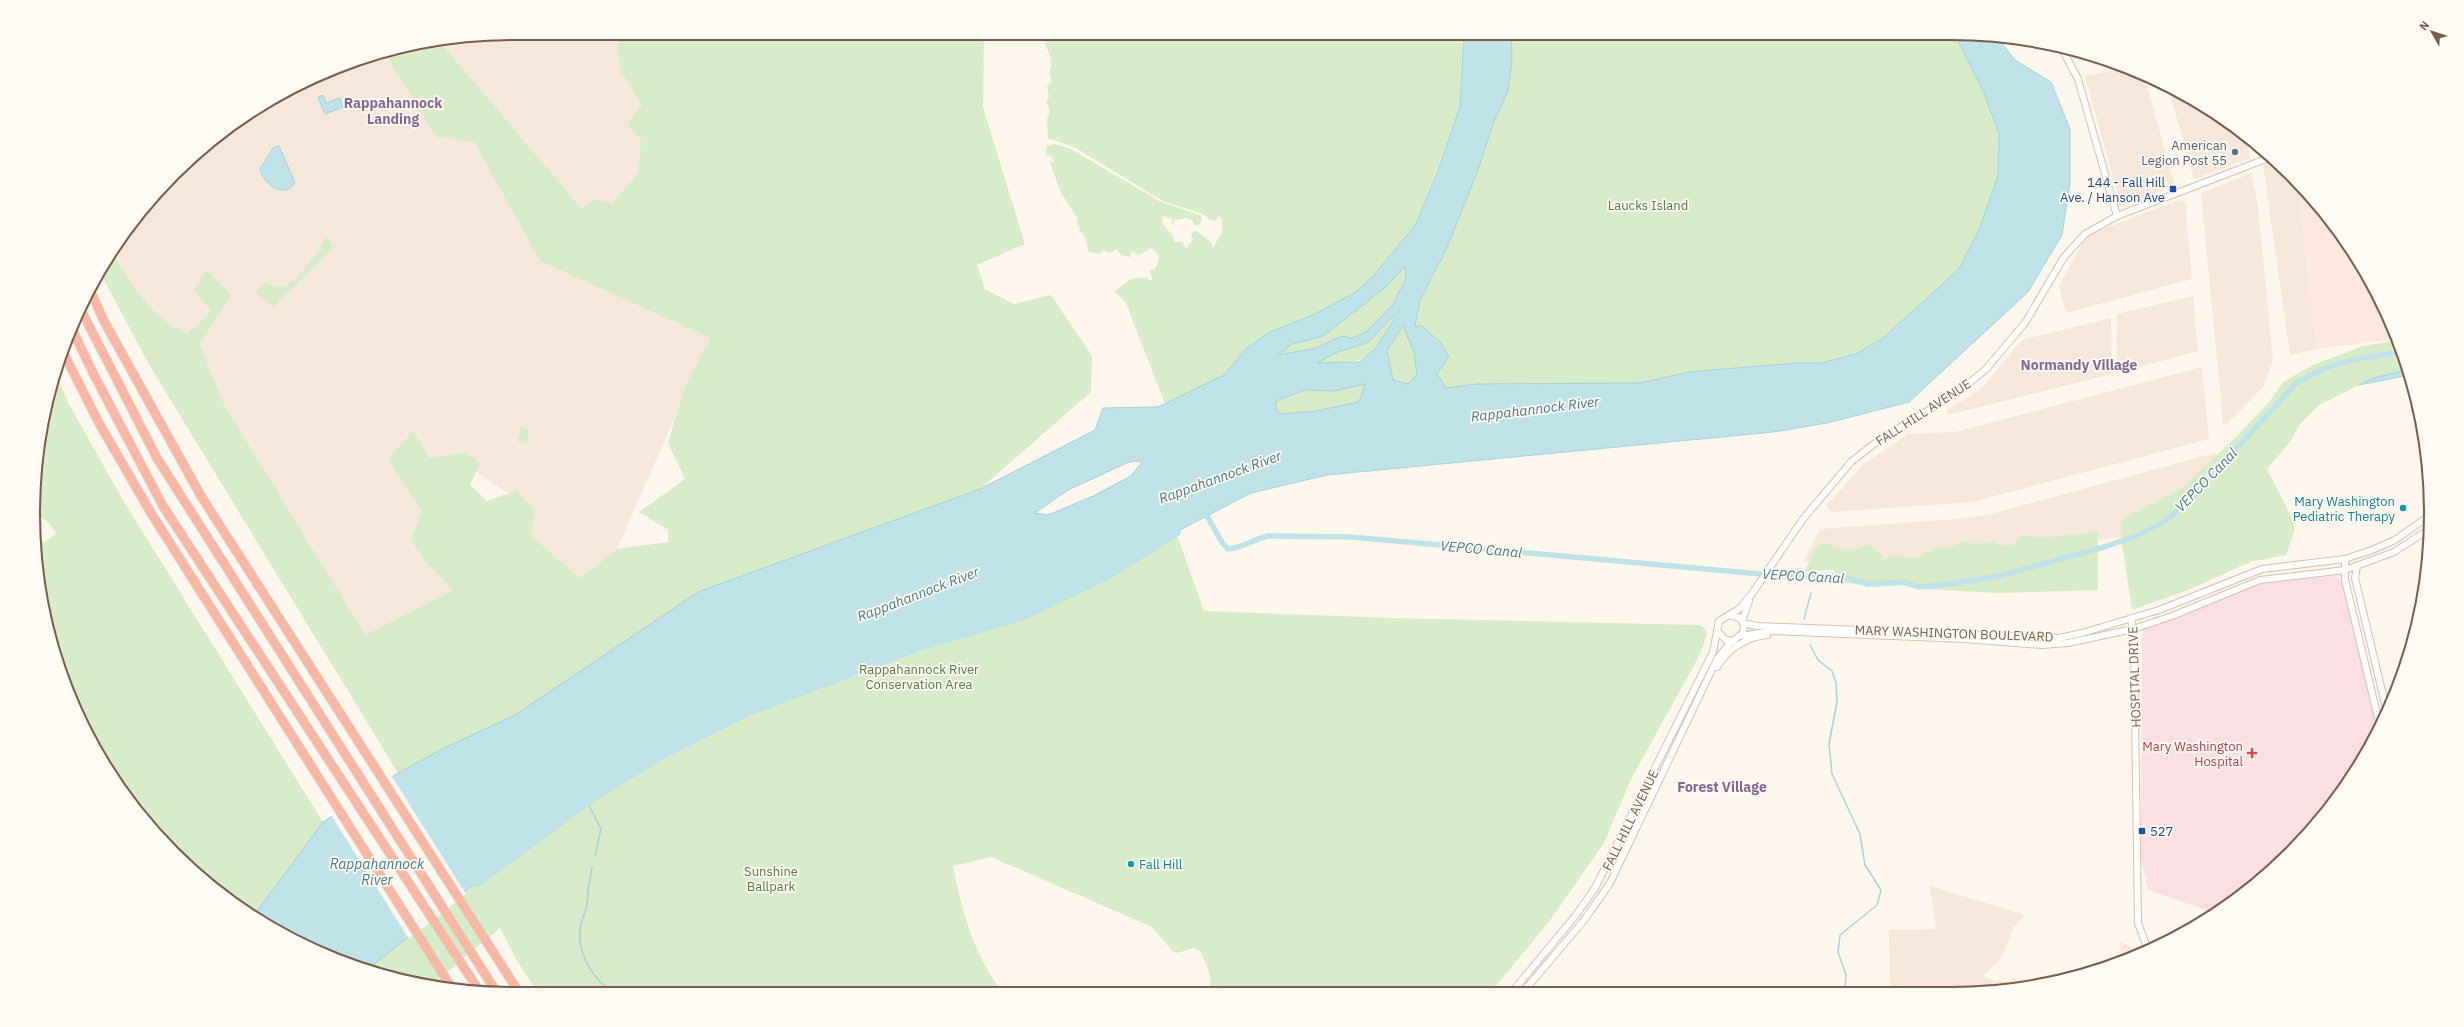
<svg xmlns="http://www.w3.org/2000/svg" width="2464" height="1027" font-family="'IBM Plex Sans',sans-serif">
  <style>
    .residential { fill: #f5e8da }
    .commercial { fill: #fde8e0 }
    .medical { fill: #fbdfe3 }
    .green { fill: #d8ecc9 }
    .water { fill: #bfe3e8; stroke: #a5d3da; fill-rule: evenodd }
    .pier { fill: #fdf6ec }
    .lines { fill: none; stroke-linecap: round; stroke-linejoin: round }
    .stream { stroke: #a5d3da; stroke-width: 1.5 }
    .canal { stroke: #bfe3e8; stroke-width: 5.5 }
    .river { stroke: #bfe3e8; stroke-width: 10 }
    .secondary-casing { stroke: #d6c0b0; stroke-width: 8 }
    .highway-casing { stroke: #dad1cd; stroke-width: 10 }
    .secondary { stroke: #fff; stroke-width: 6 }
    .highway { stroke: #f7b7a3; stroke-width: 8 }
    .service-dot { fill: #5c6f8a; stroke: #fffaf3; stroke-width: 1.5 }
    .transit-dot { fill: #1a4fb4; stroke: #fffaf3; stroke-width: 1.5 }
    .culture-dot { fill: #0f9aa8; stroke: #fffaf3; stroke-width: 1.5 }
    .health-dot { fill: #e0444e; stroke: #fffaf3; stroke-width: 1.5 }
    .labels { text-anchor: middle; stroke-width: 3.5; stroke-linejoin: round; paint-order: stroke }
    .service-label { font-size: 13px; fill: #4e5e75; stroke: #fffaf3; text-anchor: end }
    .transit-label { font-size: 13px; fill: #164399; stroke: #fffaf3; text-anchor: end }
    .park-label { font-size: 13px; fill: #537a41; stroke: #fffaf3 }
    .street-label { font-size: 13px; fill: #7a5c4d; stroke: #fffaf3 }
    .culture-label { font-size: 13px; fill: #0d838f; stroke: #fffaf3; text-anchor: end }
    .health-label { font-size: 13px; fill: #be3a42; stroke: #fffaf3; text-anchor: end }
    .neighbourhood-label { font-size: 14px; font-weight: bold; fill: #846695; stroke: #fffaf3 }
    .water-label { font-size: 14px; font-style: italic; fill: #437c86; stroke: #fffaf3 }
    .rim { fill: none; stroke: #7a5c4d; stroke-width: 2 }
  </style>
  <rect width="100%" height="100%" fill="#fdf6ec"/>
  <!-- residential -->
  <g class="residential">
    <path d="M514,33H617L619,69L642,105L641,140L638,173L612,204L582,210L438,40Z"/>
    <path d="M407,46L387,57L436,136L474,142L540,261L710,338L617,549L580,578L532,536L534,510L476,472L480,464L467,452L430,458L413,431L388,459L422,511L425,562L453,590L365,636L225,406L200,344L231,295L187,334L166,323L143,301L112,253L152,197L197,152L273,97L359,59Z"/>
    <path d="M2073,51L2101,58L2080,62Z"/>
    <path d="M2126,68L2144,76L2175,186L2121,206L2085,76Z"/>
    <path d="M2168,87L2191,97L2207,109L2209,120L2219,118L2246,137L2250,158L2194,179Z"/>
    <path d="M2275,161L2298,185L2317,349L2290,355L2263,165Z"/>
    <path d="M2251,173L2258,206L2273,361L2263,387L2227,424L2223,423L2222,412L2201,193Z"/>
    <path d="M2179,200L2185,202L2192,279L2066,313L2059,285L2084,241L2095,232Z"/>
    <path d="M2193,296L2198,351L2116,373L2117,314Z"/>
    <path d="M2111,318L2112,374L1948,415L1946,413L1947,410L1981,389L2022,340Z"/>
    <path d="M2202,367L2209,439L1973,502L1832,512L1826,506L1864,464L1908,434L1955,432Z"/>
    <path d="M2215,453L2218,454L2182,488L2121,519V537L1871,569L1804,561L1820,529L1957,519L1991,514Z"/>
    <path d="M1930,886L2025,915L2014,927L2002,957L1984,975L1986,979L2008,982L2014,977L2019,984L2041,976L2045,984L2013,990H1890L1889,930L1936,929Z"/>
  </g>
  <!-- commercial -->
  <g class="commercial">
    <path d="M2298,185L2332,221L2381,301L2396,339L2317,349Z"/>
    <path d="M2120,941L2140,953L2120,961Z"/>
  </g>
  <!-- medical -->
  <path class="medical" d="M2334,576L2341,580L2344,587L2377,726L2350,780L2267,875L2212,912L2148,890L2141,858L2142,631L2147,627L2254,584L2273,579Z"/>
  <!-- green -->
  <g class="green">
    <path d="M617,33H984L983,107L1025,244L977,265L985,289L1014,304L1051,295L1092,356L1091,392L980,489L698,592L515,715L442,749L398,773L151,368L99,271L112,253C136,289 147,314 187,334L211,311L194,289L207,270L231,295L200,344L225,406L365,635L453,590L425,562L411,540L422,511L388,459L413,431L430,458L467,452L480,464L470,485L487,501L516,491L535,510L532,536L580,578L617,549L668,542V530L639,512L685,479L668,443L684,389L710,338L540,261L474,142L436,137L387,57L407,46L438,40L582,209L595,199L612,204L638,173L641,140L627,123L642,105L619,69Z"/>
    <path d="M1045,33H1463L1460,107L1416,224L1374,275L1356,292L1315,314L1268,333L1247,348L1224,375L1165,404L1126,303L1114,291C1120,288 1123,285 1128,281C1133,277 1142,278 1147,277L1149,281L1153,279L1149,271L1156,268L1159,256L1152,248L1139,255L1132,251L1130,257L1121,255L1117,249L1109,253L1105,250L1099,254L1089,252L1084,235L1079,230L1080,227L1076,223L1078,219L1061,193L1049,160L1054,163L1051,156L1046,155L1047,145L1052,146L1053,144L1069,148L1161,202L1202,216L1200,225H1194L1192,220L1187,218L1175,220L1172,225V219L1163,216L1162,223L1173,236L1174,242H1182L1186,248L1193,240L1191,234L1195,230L1212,243V249L1222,232V220L1218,216L1216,221L1209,220L1206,215L1163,201L1074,147L1048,138L1047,119L1050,110L1046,102L1049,97L1047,86L1052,81C1048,70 1051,71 1051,62C1051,51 1041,45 1045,33Z"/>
    <path d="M1511,33H1954L1984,93L1999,134L1998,176L1979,230L1959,269L1883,338L1856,354L1822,363H1796L1689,372L1640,383L1477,384L1446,388L1437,375L1449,357L1441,343L1422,326H1415L1420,301L1435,274L1478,170L1512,60Z"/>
    <path d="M328,236L333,248L273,307L254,292L265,283C271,285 278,287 284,286C299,282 319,249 328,236Z"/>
    <path d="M1405,265L1406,278L1392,306L1366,332L1352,338L1341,336L1316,348L1278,355L1292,344L1323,336L1386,287Z"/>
    <path d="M1393,316L1395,318C1369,362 1366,363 1316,363L1335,353L1369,342Z"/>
    <path d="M1404,325L1414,352L1417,375L1408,384L1393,381L1387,351Z"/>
    <path d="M2396,340L2407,370L2373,378L2319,405L2300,424L2290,442L2267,469L2292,518L2295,530L2286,555L2250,562L2188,590L2132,610L2121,537V519L2182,488L2238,435L2270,401L2283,382L2313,365L2360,347Z"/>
    <path d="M55,372L69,404L124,502L323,822L254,915C145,847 70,733 42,608C38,587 37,565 34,545V539L45,542L56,534L50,524L35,512L37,451Z"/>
    <path d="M1366,383L1359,402L1315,411L1280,414L1276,409V401L1305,390L1334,391Z"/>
    <path d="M521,427L530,431L526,444L517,441Z"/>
    <path d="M1176,532L1204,611L1392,618L1700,625L1705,629L1707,635L1698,658L1631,779L1604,843L1551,919L1492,991L1211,992L1210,974L1200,951L1193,948L1178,953L1172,951L1152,927L991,857L953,866C962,912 974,955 1003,993L539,994L517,961L500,928L438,980L442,988L367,970L477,882L587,801L657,757L748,711L919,646L1021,616L1107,575Z"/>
    <path d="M2098,532V590L2000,593L1920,589L1901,585L1876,587L1843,582L1833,570L1805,571L1815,548L1824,542C1840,550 1850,552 1867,545L1878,550L1884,559L1890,556L1918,558L1933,549L1951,547L1963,541L1975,544L1995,541L2002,547L2014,544L2022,535L2038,538Z"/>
  </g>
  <!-- water -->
  <g class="water">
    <path d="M1464,33H1511L1512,60L1508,91L1494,121L1478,170L1446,250L1420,301L1415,326H1422L1441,343L1449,357L1437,374L1446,388L1477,384L1640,383L1689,372L1796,363H1822L1856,354L1883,338L1959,269L1979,230L1998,176L1999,134L1984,93L1954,33L1996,36L2015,60L2051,82L2070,129V183L2062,235L2028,292L1909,402L1827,423L1773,432L1327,475L1251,493L1176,532L1107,575L1021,616L919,646L748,711L657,757L587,801L477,882L367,970L301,944L254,915L323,822L398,773L442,749L515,715L698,592L980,489L1095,430L1103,408L1158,407L1224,375L1247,348L1268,333L1315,314L1356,292L1374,275L1416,224L1437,172L1460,107ZM1405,266L1406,278L1392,306L1366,332L1352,338L1341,336L1316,348L1278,355L1292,344L1323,336L1386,287ZM1393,316L1395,318L1375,349L1359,362L1317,363L1335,353L1369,342ZM1403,326L1414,352L1417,375L1408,384L1393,380L1387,351ZM1365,384L1359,402L1315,411L1280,414L1276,409V401L1305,390L1334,391ZM1137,461L1142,462L1131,476L1093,496L1048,515L1035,513L1068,490L1129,462Z"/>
    <path d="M323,95L326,103L340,98L343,107L325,114L318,97Z"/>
    <path d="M279,146L295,183C284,199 263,184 260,169L273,148Z"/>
    <path d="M2407,370L2409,375L2359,385L2373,378Z"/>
  </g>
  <!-- pier -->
  <path class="pier" d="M391,775L466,894L409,939L331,815Z"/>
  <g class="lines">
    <!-- stream -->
    <g class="stream">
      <path d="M1812,584L1813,576"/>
      <path d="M1804,619L1811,593"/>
      <path d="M1810,645L1818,660L1832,671L1836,683L1837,702L1829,744L1832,774L1860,834L1865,865L1881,890L1877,905L1840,935L1838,952L1846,975L1845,990"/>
      <path d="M586,800L601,829L595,855"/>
      <path d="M592,868C589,881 588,892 587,905C586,911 583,917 581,923C575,951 591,978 615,994"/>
    </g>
    <!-- canal -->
    <path class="canal" d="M1203,509L1223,544L1228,549C1243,548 1254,539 1268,536L1351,537L1784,576H1841L1868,584L1903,582L1919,587L1949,584L1999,576L2104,547L2136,536L2164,522L2191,499L2295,384C2331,361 2359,358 2401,352"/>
    <!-- river -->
    <path class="river" d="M477,882L587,801L657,757L748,711L919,646L1021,616L1107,575L1176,532"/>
    <!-- secondary casing -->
    <g class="secondary-casing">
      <g id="secondary">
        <path d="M2062,49L2078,79L2117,216"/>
        <path d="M2345,559V580L2379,722"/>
        <path d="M2357,566L2355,578L2386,708"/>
        <path d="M2131,618L2134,639L2138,923L2148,950"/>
        <path d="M1742,621L1749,601"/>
        <path d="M1743,623L1757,626L2059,638L2082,633L2159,610L2262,569L2345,559L2372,550L2395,540L2429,516"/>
        <path d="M1718,632L1726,640L1734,641"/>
        <path d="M1741,636L1771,631L1965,639L2042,645L2068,643L2133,629L2172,616L2260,580L2345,570L2394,552L2428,530"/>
        <path d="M1717,667C1728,649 1746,637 1767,635"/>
        <path d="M1513,991L1576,915L1595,888L1713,652L1719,621L1739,609L1751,595L1803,519L1851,462L1879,440L1957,393L1985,370L2025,323L2064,257L2085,234L2117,216L2271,157"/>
        <path d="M1524,991L1585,919L1610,883L1717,659L1729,644L1743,633L1744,625L1740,618L1729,615"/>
      </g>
    </g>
    <!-- highway casing -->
    <g class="highway-casing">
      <g id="highway">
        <path d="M90,290L104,321L201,496L520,994"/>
        <path d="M81,310L157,458L497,993"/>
        <path d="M72,329L93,373L163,506L480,992"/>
        <path d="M62,350L99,423L151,513L453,990"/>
      </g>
    </g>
    <!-- secondary -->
    <use href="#secondary" class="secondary"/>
    <!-- highway -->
    <use href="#highway" class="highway"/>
  </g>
  <!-- markers -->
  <circle class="service-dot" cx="2235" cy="152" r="4"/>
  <g class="transit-dot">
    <rect x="2169" y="185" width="8" height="8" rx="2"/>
    <rect x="2138" y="827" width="8" height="8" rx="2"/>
  </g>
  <g class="culture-dot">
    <circle cx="2403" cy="508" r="4"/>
    <circle cx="1131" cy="864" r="4"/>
  </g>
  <path class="health-dot" d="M2250 747h4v4h4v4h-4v4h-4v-4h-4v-4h4z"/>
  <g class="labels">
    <!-- service labels -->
    <g class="service-label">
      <text x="2227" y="150">American<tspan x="2227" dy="15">Legion Post 55</tspan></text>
    </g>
    <!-- transit labels -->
    <g class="transit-label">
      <text x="2165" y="187">144 - Fall Hill<tspan x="2165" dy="15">Ave. / Hanson Ave</tspan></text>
      <text x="2150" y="836" text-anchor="start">527</text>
    </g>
    <!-- park labels -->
    <g class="park-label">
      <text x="1648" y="210">Laucks Island</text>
      <text x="919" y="674">Rappahannock River<tspan x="919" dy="15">Conservation Area</tspan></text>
      <text x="771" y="876">Sunshine<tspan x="771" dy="15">Ballpark</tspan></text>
    </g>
    <!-- street labels -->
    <g class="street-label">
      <text transform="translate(1923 412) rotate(-33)" y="5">FALL HILL AVENUE</text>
      <text transform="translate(1954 633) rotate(2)" y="5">MARY WASHINGTON BOULEVARD</text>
      <text transform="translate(2134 677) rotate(-92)" y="5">HOSPITAL DRIVE</text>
      <text transform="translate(1630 820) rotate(-64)" y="5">FALL HILL AVENUE</text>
    </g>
    <!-- culture labels -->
    <g class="culture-label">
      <text x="2395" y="506">Mary Washington<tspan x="2395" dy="15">Pediatric Therapy</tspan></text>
      <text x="1139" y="869" text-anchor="start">Fall Hill</text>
    </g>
    <!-- health labels -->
    <g class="health-label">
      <text x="2243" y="751">Mary Washington<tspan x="2243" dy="15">Hospital</tspan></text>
    </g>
    <!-- neighbourhood labels -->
    <g class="neighbourhood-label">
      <text x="393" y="108">Rappahannock<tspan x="393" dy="16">Landing</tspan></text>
      <text x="2079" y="370">Normandy Village</text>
      <text x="1722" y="792">Forest Village</text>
    </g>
    <!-- water labels -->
    <g class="water-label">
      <text transform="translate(1535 409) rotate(-7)" y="5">Rappahannock River</text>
      <text transform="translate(1220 477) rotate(-20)" y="5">Rappahannock River</text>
      <text transform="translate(2206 480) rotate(-46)" y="5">VEPCO Canal</text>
      <text transform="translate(1481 549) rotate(5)" y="5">VEPCO Canal</text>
      <text transform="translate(1803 576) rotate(3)" y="5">VEPCO Canal</text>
      <text transform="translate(918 594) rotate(-21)" y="5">Rappahannock River</text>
      <text x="377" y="869">Rappahannock<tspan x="377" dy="16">River</tspan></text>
    </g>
  </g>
  <!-- crop -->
  <path d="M0 0H2464V1027H0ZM513 40H1951A473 473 0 0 1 2424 513V514A473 473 0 0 1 1951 987H513A473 473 0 0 1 40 514V513A473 473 0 0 1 513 40Z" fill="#fffaf3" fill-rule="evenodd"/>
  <path class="rim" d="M513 40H1951A473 473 0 0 1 2424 513V514A473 473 0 0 1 1951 987H513A473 473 0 0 1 40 514V513A473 473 0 0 1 513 40Z"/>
  <!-- north arrow -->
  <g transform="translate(2432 32) rotate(309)" stroke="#fffaf3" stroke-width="3" paint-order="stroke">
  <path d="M0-3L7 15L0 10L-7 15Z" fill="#7a5c4d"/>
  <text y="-6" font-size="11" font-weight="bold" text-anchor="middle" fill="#7a5c4d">N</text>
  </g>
</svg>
